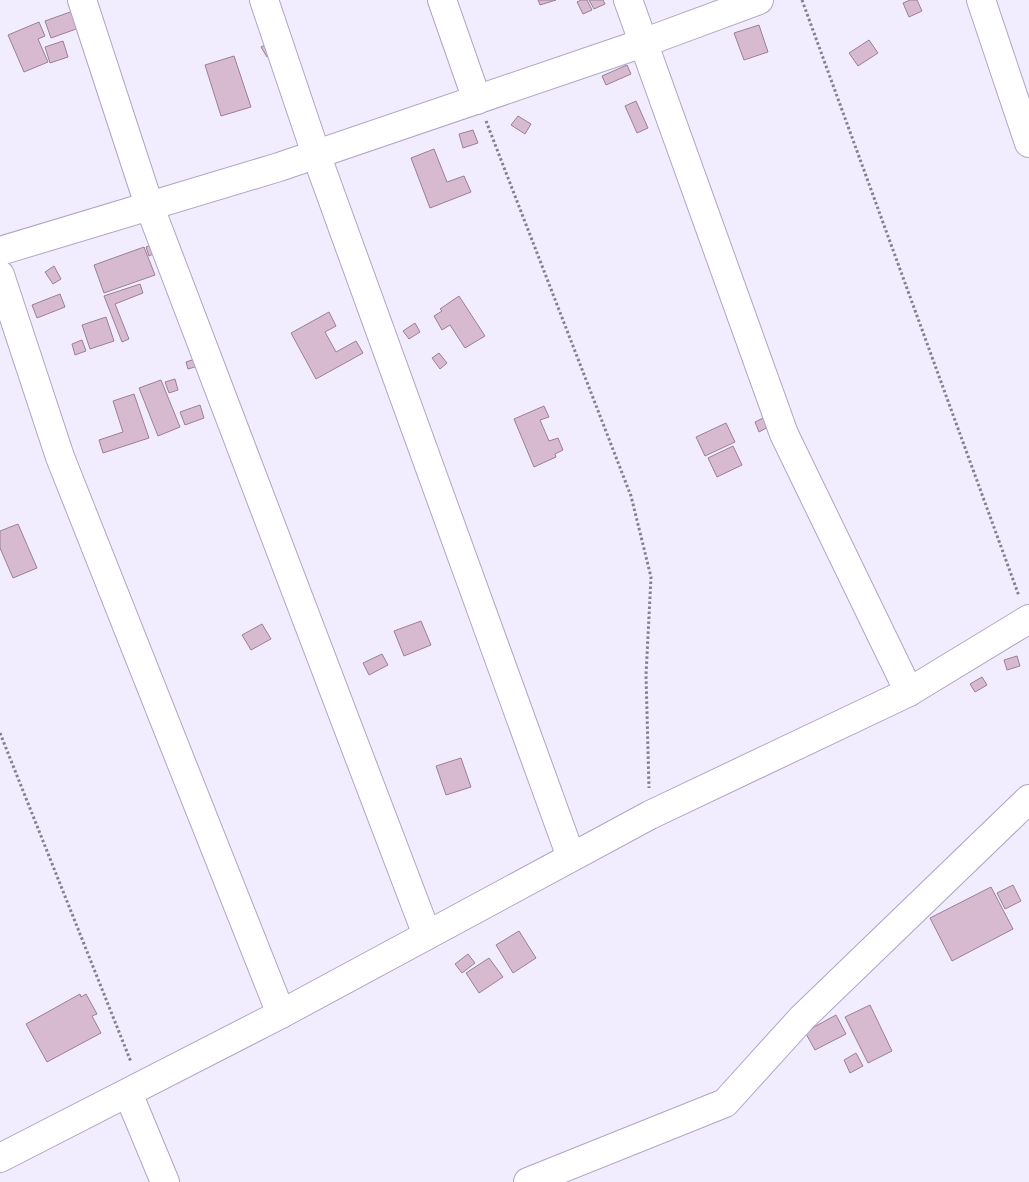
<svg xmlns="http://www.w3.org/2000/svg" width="1029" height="1182" font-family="'Asap Condensed',sans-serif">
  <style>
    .building { fill: #d7bad0; stroke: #9b8095 }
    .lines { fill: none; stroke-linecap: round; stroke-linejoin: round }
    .minor-casing { stroke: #b0a5c3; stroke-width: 30 }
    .path { stroke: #85808f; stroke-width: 3; stroke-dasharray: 2.5 2.5; stroke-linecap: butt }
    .minor { stroke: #fff; stroke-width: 28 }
  </style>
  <rect width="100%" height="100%" fill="#f2ecff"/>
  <!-- building -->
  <g class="building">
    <path d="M538,0H556L540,5Z"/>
    <path d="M581,0H587L592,10L583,14L577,2Z"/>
    <path d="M589,0H603L605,4L594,9Z"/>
    <path d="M910,0H917L922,11L909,17L903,3Z"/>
    <path d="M73,11L79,28L51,38L45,21Z"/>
    <path d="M39,22L45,36L38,39L48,62L24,72L8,35Z"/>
    <path d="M759,25L768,52L744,60L734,33Z"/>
    <path d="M869,40L878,53L858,66L849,53Z"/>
    <path d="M63,41L68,57L50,63L45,47Z"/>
    <path d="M269,43L275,53L267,57L261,47Z"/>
    <path d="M234,56L251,107L221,116L205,65Z"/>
    <path d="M627,65L631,74L606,85L602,76Z"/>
    <path d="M636,101L648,128L637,133L625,106Z"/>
    <path d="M518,116L531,124L525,134L511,125Z"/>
    <path d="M473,130L478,143L463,148L459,134Z"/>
    <path d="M434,149L447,182L464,176L471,192L430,208L411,158Z"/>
    <path d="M154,244L157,252L149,256L146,247Z"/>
    <path d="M144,247L155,275L104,293L94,265Z"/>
    <path d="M54,266L61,279L53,284L45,272Z"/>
    <path d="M140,284L143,293L115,304L129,339L122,342L104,296Z"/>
    <path d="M60,294L65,307L37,318L32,305Z"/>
    <path d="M459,296L485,336L465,348L450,325L442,330L434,316L442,311L440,309Z"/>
    <path d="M329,312L336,326L325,332L336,352L356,341L363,353L316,379L291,333Z"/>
    <path d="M106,317L114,341L90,349L82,325Z"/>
    <path d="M415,323L420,332L409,339L403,331Z"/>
    <path d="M82,340L86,351L75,355L72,344Z"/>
    <path d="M439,353L447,363L440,369L432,358Z"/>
    <path d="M195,359L198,366L188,369L186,362Z"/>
    <path d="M175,379L178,390L169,393L165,382Z"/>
    <path d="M161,380L180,427L158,436L139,388Z"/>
    <path d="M134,394L149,438L103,453L99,440L123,432L113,401Z"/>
    <path d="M200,405L204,418L185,425L180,412Z"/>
    <path d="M544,406L549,417L540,420L549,441L558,438L563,450L555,454L556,457L534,467L514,419Z"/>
    <path d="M763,418L768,427L759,432L755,422Z"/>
    <path d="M726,423L735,442L705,456L696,437Z"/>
    <path d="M733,446L742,465L717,477L708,458Z"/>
    <path d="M18,524L37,568L13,578L0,548V531Z"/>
    <path d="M421,621L431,645L404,656L394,631Z"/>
    <path d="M262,624L271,639L251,650L242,635Z"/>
    <path d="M382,654L388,665L369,675L363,663Z"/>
    <path d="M1017,656L1020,666L1007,670L1004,660Z"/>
    <path d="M982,677L987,685L975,692L970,684Z"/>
    <path d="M461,758L471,787L446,795L436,766Z"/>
    <path d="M1013,885L1021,901L1005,909L997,893Z"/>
    <path d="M991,887L1013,929L952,961L930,918Z"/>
    <path d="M519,931L536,958L513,973L496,945Z"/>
    <path d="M468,954L475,963L462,973L455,964Z"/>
    <path d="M489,958L503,977L479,993L466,973Z"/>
    <path d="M80,994L81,997L86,994L97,1014L92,1016L101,1033L47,1062L26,1024Z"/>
    <path d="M870,1005L892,1051L868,1063L845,1017Z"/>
    <path d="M836,1015L846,1034L815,1050L805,1032Z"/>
    <path d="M856,1053L863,1066L850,1073L844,1060Z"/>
  </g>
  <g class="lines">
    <!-- minor casing -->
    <g class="minor-casing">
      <g id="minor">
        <path d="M82,0L149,205L427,935"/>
        <path d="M264,0L316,154L571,857"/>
        <path d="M442,0L477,100"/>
        <path d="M628,0L784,434L909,692"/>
        <path d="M981,0L1029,143"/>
        <path d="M0,251L279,167L643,43L759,0"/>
        <path d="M0,275L60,457L281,1014"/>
        <path d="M128,1093L165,1182"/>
        <path d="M0,1158L281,1014L650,815L909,692L1029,619"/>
        <path d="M528,1182L725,1103L802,1018L1029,799"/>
      </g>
    </g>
    <!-- path -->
    <g class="path">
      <path d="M802,0L1019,596"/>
      <path d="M486,121L631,496L651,577L646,675L649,788"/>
      <path d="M0,733L131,1062"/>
    </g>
    <!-- minor -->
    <use href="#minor" class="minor"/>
  </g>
</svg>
